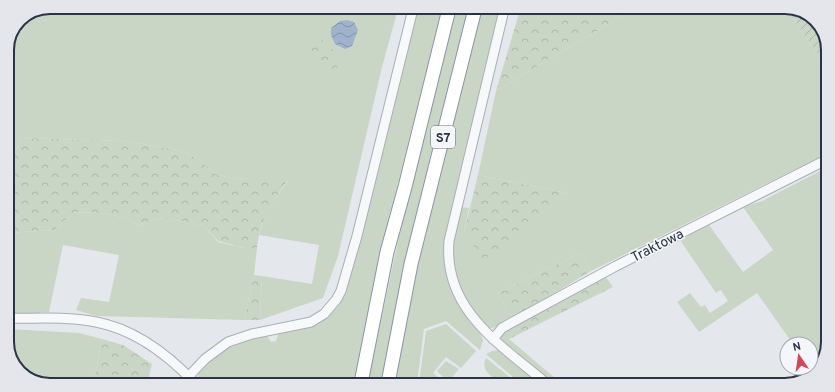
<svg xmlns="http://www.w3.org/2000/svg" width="835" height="392" font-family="Overpass,sans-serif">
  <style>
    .green { fill: #c9d6c5 }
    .forest { fill: url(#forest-crowns) }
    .garden { fill: url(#garden-furrows) }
    .water { fill: url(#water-waves) }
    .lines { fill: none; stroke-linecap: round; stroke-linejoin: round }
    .minor-casing { stroke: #a9aeb7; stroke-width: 11 }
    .highway-casing { stroke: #8b94a3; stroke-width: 15 }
    .minor { stroke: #f7f8fa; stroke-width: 9 }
    .highway { stroke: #fff; stroke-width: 13 }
    .labels { text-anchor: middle; stroke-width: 3; stroke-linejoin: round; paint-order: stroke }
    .shield { fill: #f4f6f9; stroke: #676e7b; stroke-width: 1 }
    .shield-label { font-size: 13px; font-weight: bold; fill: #2b3445 }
    .street-label { font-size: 14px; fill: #2b3445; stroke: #f4f6f9 }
    .rim { fill: none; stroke: #2b3445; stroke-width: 2 }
  </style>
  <defs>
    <pattern id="forest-crowns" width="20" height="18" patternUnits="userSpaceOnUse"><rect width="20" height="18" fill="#c9d6c5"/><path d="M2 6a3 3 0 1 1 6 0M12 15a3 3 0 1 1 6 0" fill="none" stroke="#adb8ab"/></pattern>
    <pattern id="garden-furrows" width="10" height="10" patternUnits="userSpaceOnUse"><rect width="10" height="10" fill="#c9d6c5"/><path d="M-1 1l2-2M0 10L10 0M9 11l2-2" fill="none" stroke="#adb8ab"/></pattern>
    <pattern id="water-waves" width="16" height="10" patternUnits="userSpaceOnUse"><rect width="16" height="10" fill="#9fb4cc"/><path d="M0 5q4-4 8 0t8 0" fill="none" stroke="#8293a7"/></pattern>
  </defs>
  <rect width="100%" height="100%" fill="#e4e7ec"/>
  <!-- green -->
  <g class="green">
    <path d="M50,7L185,8L192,11L212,12V8L398,9L382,67L338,256L323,298L260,320L262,276L312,284L319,245L259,235L267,209L288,181L231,178L215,174L199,159L178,150L124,141L22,138L15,153L7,152V48L20,20Z"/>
    <path d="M417,9H442L387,227L354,382H200L198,377C202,353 247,340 267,336L271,342L276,341L278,334C307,328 323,325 341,300Z"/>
    <path d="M454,9H468L417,212L381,383H368L404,212Z"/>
    <path d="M480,10H501L447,226L444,256L447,277L460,307L480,333L483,340L480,350L446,321L424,329L417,383H395L423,241Z"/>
    <path d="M632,10L788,11L828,70L826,154L591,271L580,253L497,294L513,318C507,321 498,327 491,328C484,329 479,320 476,315C448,272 450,256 460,207L469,208L464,232L567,193L478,175L496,91Z"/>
    <path d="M826,168L824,361L813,373L810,368L811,344H793L757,293L699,332L677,302L690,293L701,307L705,305L710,313L728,301L721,290L716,293L680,240L709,225L743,272L773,250L743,207L762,201Z"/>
    <path d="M74,212C96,213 119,212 138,225L158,218L189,222L205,227L218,242L244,248H257L254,275L244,320L96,316L76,310L81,298L109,302L119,255L63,245L49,312H40V315L7,314V233L55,230Z"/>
    <path d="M446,324L476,351L461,368L446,357L433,373L445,383H419L426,331Z"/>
    <path d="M517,324L509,339L562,384H552L502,341L501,336L504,330Z"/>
    <path d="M7,329L79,333L102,339L94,381H31L14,366L7,345Z"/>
    <path d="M499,350L502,352L541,384L520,383L486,354L492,351Z"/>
    <path d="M486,358L517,383H500C492,377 480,370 486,358Z"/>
    <path d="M446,361L459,369L448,382L437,371Z"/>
  </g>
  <!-- forest -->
  <g class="forest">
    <path d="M520,10H632L496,91Z"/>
    <path d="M317,38C331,43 340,55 337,70C322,67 313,58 308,44L311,40Z"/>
    <path d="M22,138L124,141L178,150L199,159L215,174L231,178L288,180C270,205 261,217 257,248H244L218,241L205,227L189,222L158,218L138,225C119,212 96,213 74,212L55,230L7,233V152L15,153Z"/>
    <path d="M478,175L567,193L532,227L483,260L464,232Z"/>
    <path d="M580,253L591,271L513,318L497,294Z"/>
    <path d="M254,275L262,276L260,320H244Z"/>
    <path d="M606,277L613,287L509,339L517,324Z"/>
    <path d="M102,339L123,345L152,364L148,381H94Z"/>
  </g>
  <!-- garden -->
  <path class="garden" d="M788,11H804L821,26L828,48V70Z"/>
  <!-- water -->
  <path class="water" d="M347,20L354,22L358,30L352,46L345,49L335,44L331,35V28L340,21Z"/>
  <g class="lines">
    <!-- minor casing -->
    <g class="minor-casing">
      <g id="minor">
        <path d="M504,10L449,241C443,310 500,344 547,384"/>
        <path d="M7,318C36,319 67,316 96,322C134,329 168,355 194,382"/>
        <path d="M493,339L502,328L616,266L826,160"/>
        <path d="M189,376L205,359L228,342L252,334L311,322L324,314L336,300L341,291L357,236L413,9"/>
      </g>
    </g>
    <!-- highway casing -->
    <g class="highway-casing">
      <g id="highway">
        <path d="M361,383L387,252L405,187L449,9"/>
        <path d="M388,383L411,264L475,9"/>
      </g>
    </g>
    <!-- minor -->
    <use href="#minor" class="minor"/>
    <!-- highway -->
    <use href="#highway" class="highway"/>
  </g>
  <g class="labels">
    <!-- shield labels -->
    <rect class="shield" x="431" y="126" width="24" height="22" rx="3"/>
    <g class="shield-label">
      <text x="443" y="142">S7</text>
    </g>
    <!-- street labels -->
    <g class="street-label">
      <text transform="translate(657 245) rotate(-27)" y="5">Traktowa</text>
    </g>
  </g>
  <!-- crop -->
  <path d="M0 0H835V392H0ZM50 14H785A36 36 0 0 1 821 50V342A36 36 0 0 1 785 378H50A36 36 0 0 1 14 342V50A36 36 0 0 1 50 14Z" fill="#e4e6eb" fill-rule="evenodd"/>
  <path class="rim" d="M50 14H785A36 36 0 0 1 821 50V342A36 36 0 0 1 785 378H50A36 36 0 0 1 14 342V50A36 36 0 0 1 50 14Z"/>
  <!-- north arrow -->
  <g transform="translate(799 356) rotate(347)"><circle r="19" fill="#f4f6f9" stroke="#a4a8b1"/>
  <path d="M0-3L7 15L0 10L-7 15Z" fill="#d1495b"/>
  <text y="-6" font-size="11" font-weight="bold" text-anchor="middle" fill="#2b3445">N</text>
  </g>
</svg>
